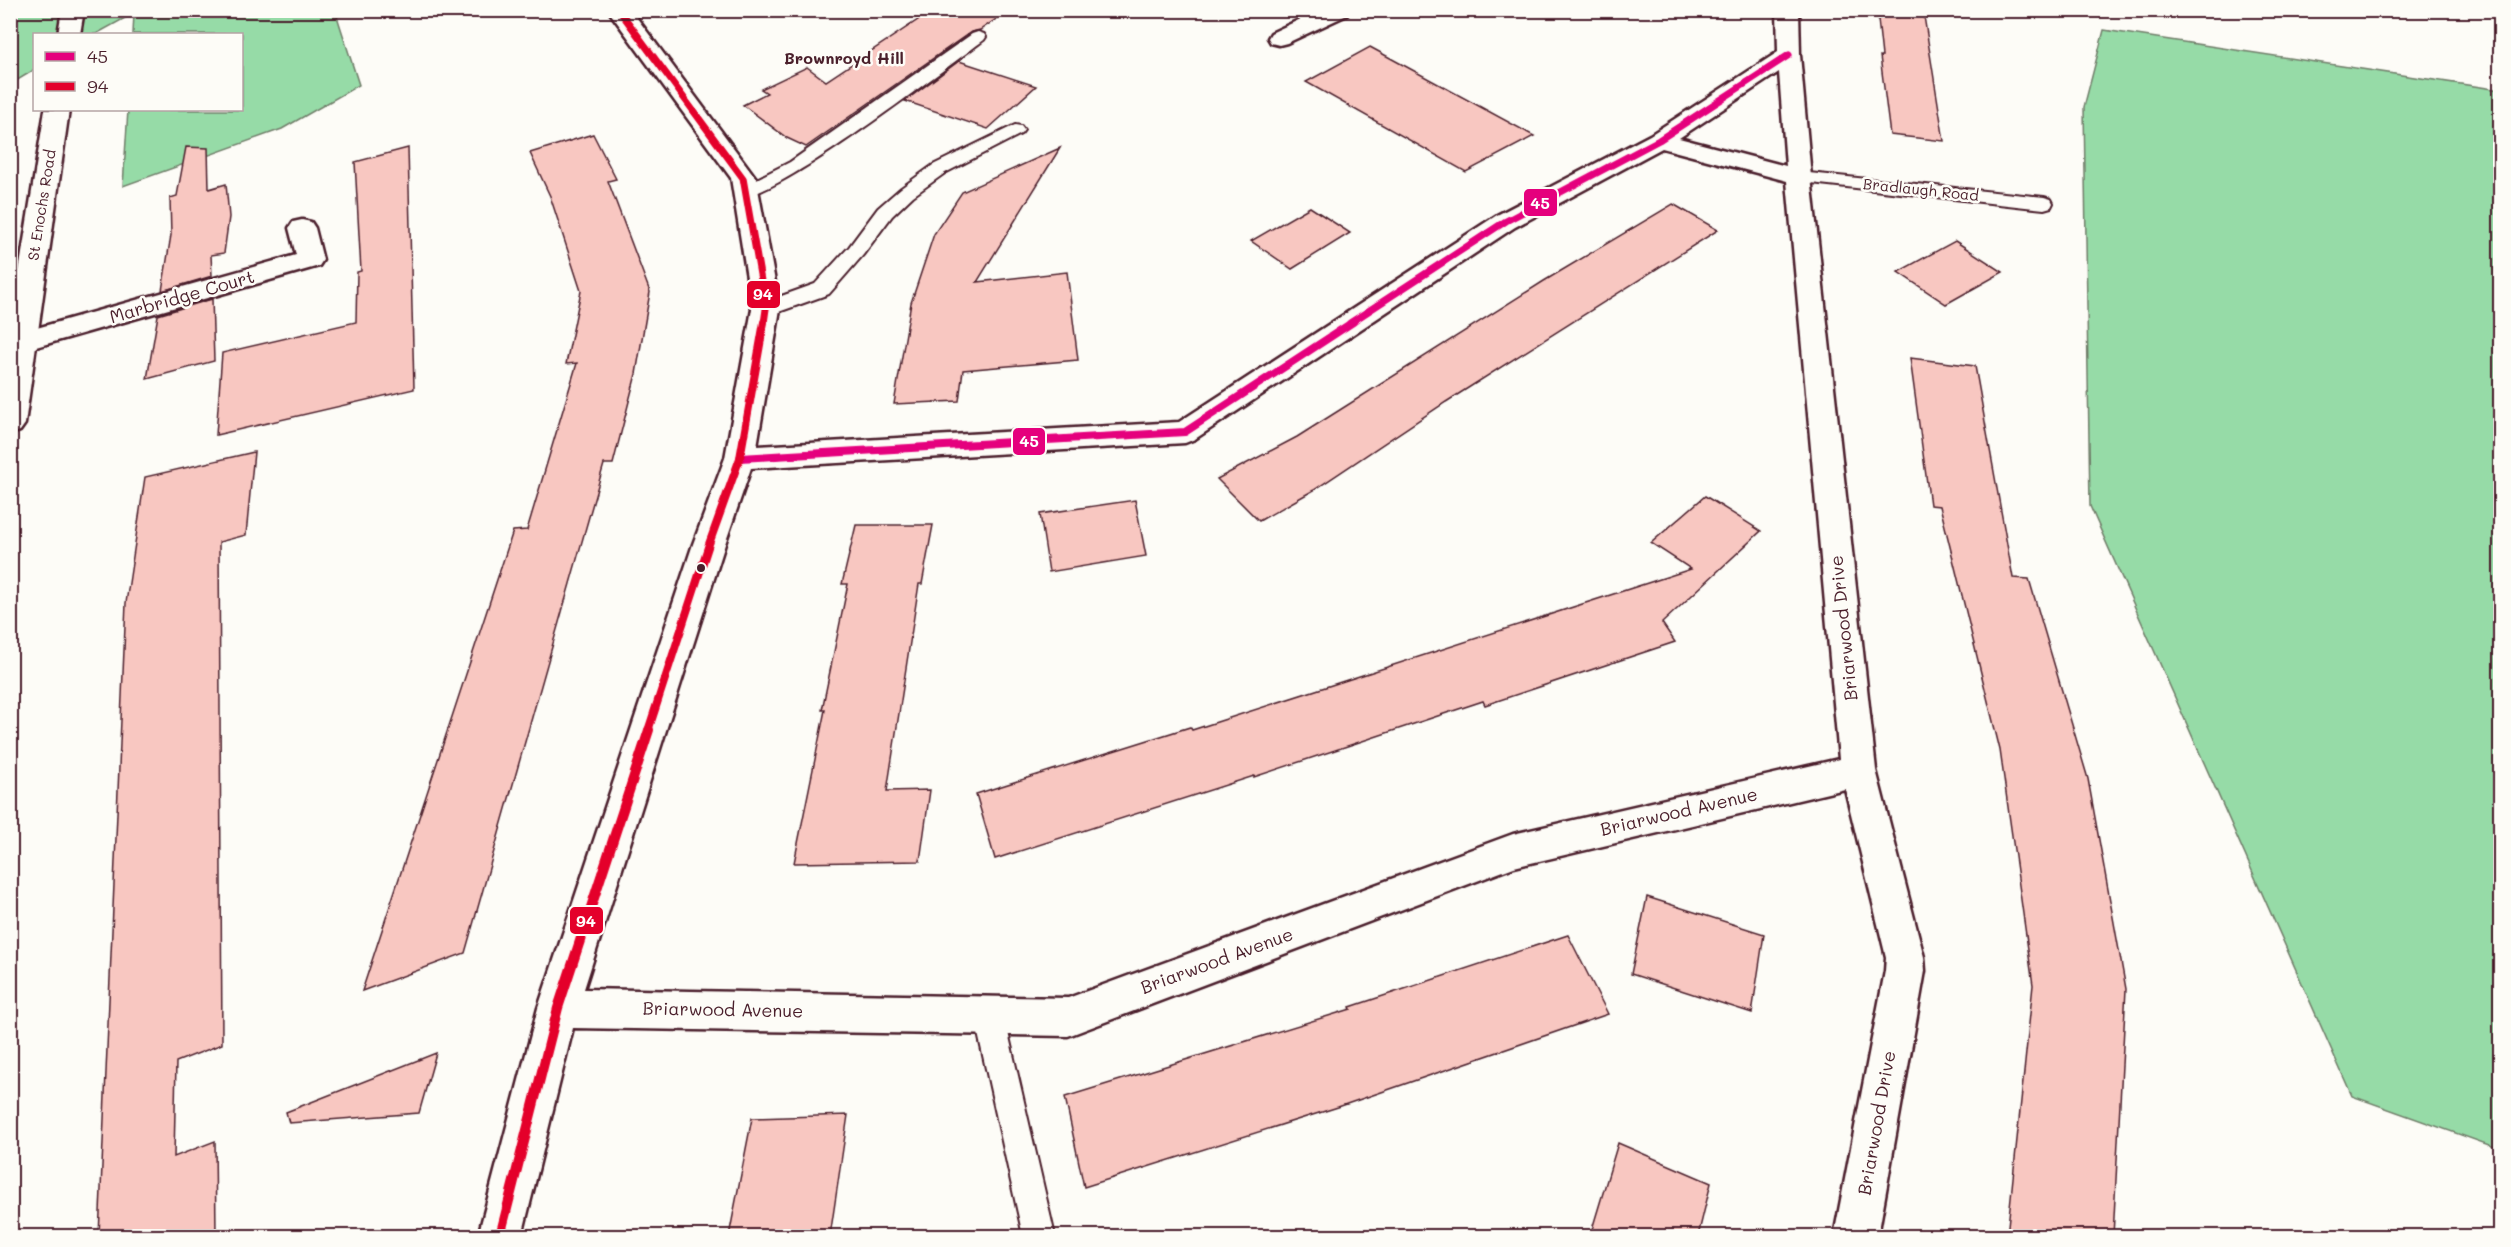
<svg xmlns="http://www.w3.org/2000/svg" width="2511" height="1247" font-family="Mali,sans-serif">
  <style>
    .green { fill: #96dba7; stroke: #707d69; stroke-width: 1.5 }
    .building { fill: #f8c7c1; stroke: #4a1f2b; stroke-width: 1.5 }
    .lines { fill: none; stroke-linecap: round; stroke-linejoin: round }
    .lane-casing { stroke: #4a1f2b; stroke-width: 4 }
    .street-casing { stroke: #4a1f2b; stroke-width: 5 }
    .secondary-casing { stroke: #4a1f2b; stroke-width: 5 }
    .lane { fill: #fdfcf7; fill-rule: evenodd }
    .street { fill: #fdfcf7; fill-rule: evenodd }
    .secondary { fill: #fdfcf7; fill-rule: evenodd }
    .bus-1-far1-casing { stroke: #fdfcf7; stroke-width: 10 }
    .bus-1-casing { stroke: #fdfcf7; stroke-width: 13 }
    .bus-2-far2-casing { stroke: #fdfcf7; stroke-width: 10 }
    .bus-2-far1-casing { stroke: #fdfcf7; stroke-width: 13 }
    .bus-2-casing { stroke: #fdfcf7; stroke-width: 15 }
    .bus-1-far1 { stroke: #e5007d; stroke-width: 7 }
    .bus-1 { stroke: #e5007d; stroke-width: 8 }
    .bus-2-far2 { stroke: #e4002b; stroke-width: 7 }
    .bus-2-far1 { stroke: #e4002b; stroke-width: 8 }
    .bus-2 { stroke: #e4002b; stroke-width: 10 }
    .bus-dot { fill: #4a1f2b; stroke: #fdfcf7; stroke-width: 2 }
    .labels { text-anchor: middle; stroke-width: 5; stroke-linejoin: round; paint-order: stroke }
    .far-street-label { font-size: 15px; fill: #4a1f2b; stroke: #fdfcf7 }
    .far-neighbourhood-label { font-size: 16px; font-weight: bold; fill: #4a1f2b; stroke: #fdfcf7 }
    .street-label { font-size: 18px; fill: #4a1f2b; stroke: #fdfcf7 }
    .line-badge { stroke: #fdfcf7; stroke-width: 2 }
    .badge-label { font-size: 16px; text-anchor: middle; font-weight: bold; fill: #fff }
  </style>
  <rect width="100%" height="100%" fill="#fdfcf7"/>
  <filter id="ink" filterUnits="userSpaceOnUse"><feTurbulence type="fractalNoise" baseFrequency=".0167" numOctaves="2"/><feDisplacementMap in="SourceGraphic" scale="12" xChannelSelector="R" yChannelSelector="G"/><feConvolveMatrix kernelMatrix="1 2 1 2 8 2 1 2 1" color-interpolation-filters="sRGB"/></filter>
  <g filter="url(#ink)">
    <!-- green -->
    <g class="green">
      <path d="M335,10L359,85L282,129L123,186L128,110H242V34H133L134,13L96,34H34V70L11,84V11Z"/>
      <path d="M2104,30L2500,90V1149L2352,1096L2090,506L2084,107Z"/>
    </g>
    <!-- building -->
    <g class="building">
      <path d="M933,10H1003L1005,13L980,30L971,32L806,147L787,138L743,105L767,93L761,89L807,67L826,81Z"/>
      <path d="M1877,10H1923L1944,141L1890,135L1880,56H1882Z"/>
      <path d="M1370,47L1534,136L1466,172L1306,82Z"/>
      <path d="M959,61L1036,86L988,129L905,101Z"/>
      <path d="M593,134L616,179L608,181L650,292L636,374L613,464H604L465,953L362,991L513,531L527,530L577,363L566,364L581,291L550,196L530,153Z"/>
      <path d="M186,147L208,148L209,189L226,184L229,217L224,253L211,255L212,276L162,291L171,235L170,198L177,196Z"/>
      <path d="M408,148L414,389L216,435L222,353L356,322L357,272L361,271L355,162Z"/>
      <path d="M1060,148L977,282L1067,272L1078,360L963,370L959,401L894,404L911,303L934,234L962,192Z"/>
      <path d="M1673,204L1718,230L1446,402L1314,490L1259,521L1217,479L1297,437L1544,281Z"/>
      <path d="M1310,207L1350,233L1292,269L1251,241Z"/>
      <path d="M1955,241L2003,272L1946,304L1898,272Z"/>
      <path d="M212,299L214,361L147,379L158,315Z"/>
      <path d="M1910,358L1975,366L2013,578L2029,579L2088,779L2126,989L2113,1236H2007L2033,985L2000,750L1940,506L1930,505Z"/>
      <path d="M254,452L246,535L219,542L222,1044L176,1062L174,1157L215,1141L216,1236H99L126,603L145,477Z"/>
      <path d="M1705,496L1761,531L1662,623L1675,642L1485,705L1483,701L1254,777V776L995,859L976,794L1190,727L1192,730L1691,569L1651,543Z"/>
      <path d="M1135,500L1146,556L1049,572L1040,514Z"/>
      <path d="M856,525H933L922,584H919L887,791L930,790L920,861L794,863L825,710H822L848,584H842Z"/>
      <path d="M1647,897L1764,934L1752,1013L1631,974Z"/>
      <path d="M1568,935L1608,1014L1338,1107L1084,1187L1065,1097L1351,1009L1350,1007Z"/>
      <path d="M436,1053L419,1113L289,1123L286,1112Z"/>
      <path d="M848,1115L830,1236H729L752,1118Z"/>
      <path d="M1618,1143L1711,1183L1698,1236H1590Z"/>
    </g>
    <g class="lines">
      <!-- lane casing -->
      <g class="lane-casing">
        <g id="lane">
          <path d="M978,32L984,34L986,37L984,40C948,66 770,204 739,196L736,192L739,188L790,162L972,34Z"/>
          <path d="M1015,125L1021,126L1024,130L1021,134L945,173L913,196L892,216L863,255L829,294L773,314L766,316L759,314L756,309L759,304L815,284L849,247L878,208L901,188L933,165Z"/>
          <path d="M1799,172L2044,197L2051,199L2053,203L2051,207L2044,209L1793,181L1790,177L1793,173Z"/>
          <path d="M989,1001L999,1005L1004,1015L1055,1236H1023L974,1015L979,1005Z"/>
        </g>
      </g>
      <!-- street casing -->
      <g class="street-casing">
        <g id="street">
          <path d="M608,10H631L756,178L780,309L757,446L1179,422L1497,215L1650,135L1778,52L1777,10H1799L1800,55L1811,177L1876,770L1924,957L1925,971L1878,1236H1834L1885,971L1886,957L1845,789L1514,867L1068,1036L573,1028L522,1236H478L538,1008L693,544L725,458L752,309L731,178ZM1779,72L1786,166L1679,138ZM1662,148L1787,181L1839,759L1513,834L1068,998L584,989L725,544L751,468L1185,443L1195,439L1515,227Z"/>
          <path d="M1320,10H1350L1347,15L1287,43L1279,45L1271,43L1268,38L1271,33Z"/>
          <path d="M302,220L311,222L315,228L323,260L319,266L22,351L10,346L12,335L296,255L289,228L293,222Z"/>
        </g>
      </g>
      <!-- secondary casing -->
      <g class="secondary-casing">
        <g id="secondary">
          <path d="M62,10H84L80,34H58Z"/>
          <path d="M45,110H69L25,424L20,431L10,434V328Z"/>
        </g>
      </g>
      <!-- lane -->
      <use href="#lane" class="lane"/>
      <!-- street -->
      <use href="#street" class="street"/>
      <!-- secondary -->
      <use href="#secondary" class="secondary"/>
      <!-- bus-1-far1 casing -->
      <g class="bus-1-far1-casing">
        <path id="bus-1-far1" d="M1350,323L1506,221L1659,140L1789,55"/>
      </g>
      <!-- bus-1 casing -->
      <g class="bus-1-casing">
        <path id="bus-1" d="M740,458L1185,432L1353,322"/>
      </g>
      <!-- bus-2-far2 casing -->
      <g class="bus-2-far2-casing">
        <path id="bus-2-far2" d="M619,10L743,178L766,309L764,323"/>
      </g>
      <!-- bus-2-far1 casing -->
      <g class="bus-2-far1-casing">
        <path id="bus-2-far1" d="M648,731L709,544L740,458L764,322"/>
      </g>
      <!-- bus-2 casing -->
      <g class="bus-2-casing">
        <path id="bus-2" d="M500,1236L558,1008L649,730"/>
      </g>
      <!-- bus-1-far1 -->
      <use href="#bus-1-far1" class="bus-1-far1"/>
      <!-- bus-1 -->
      <use href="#bus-1" class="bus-1"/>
      <!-- bus-2-far2 -->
      <use href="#bus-2-far2" class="bus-2-far2"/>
      <!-- bus-2-far1 -->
      <use href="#bus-2-far1" class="bus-2-far1"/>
      <!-- bus-2 -->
      <use href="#bus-2" class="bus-2"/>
    </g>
  </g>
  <!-- markers -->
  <circle class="bus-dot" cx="701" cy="568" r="5"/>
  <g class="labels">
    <!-- far-street labels -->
    <g class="far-street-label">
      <text transform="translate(1921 190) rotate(6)" y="5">Bradlaugh Road</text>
      <text transform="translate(42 205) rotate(-81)" y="5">St Enochs Road</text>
    </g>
    <!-- far-neighbourhood labels -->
    <g class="far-neighbourhood-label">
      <text x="844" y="64">Brownroyd Hill</text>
    </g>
    <!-- street labels -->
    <g class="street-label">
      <text transform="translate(182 297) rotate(-16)" y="6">Marbridge Court</text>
      <text transform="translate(1844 628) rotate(-96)" y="6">Briarwood Drive</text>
      <text transform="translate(1679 812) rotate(-13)" y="6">Briarwood Avenue</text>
      <text transform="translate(1217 961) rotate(-20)" y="6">Briarwood Avenue</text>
      <text transform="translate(723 1010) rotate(1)" y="6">Briarwood Avenue</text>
      <text transform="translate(1877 1123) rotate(-80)" y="6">Briarwood Drive</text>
    </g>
  </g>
  <g class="line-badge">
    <rect x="1523" y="188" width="35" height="29" rx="6" fill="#e5007d"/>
    <rect x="746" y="280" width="35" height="29" rx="6" fill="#e4002b"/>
    <rect x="1012" y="427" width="34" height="29" rx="6" fill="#e5007d"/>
    <rect x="569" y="906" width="35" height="29" rx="6" fill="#e4002b"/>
  </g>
  <g class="badge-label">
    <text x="1540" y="209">45</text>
    <text x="763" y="300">94</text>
    <text x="1029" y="447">45</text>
    <text x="586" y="927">94</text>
  </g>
  <!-- margin -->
  <rect width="2511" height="1247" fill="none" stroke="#fdfcf7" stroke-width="36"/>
  <rect x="18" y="18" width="2475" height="1211" fill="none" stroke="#4a1f2b" stroke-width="2" filter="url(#ink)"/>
  <!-- legend -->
  <rect x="33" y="33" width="210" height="78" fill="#fdfcf7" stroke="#b5a4a5" stroke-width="1.5"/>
  <rect x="45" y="52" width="30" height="9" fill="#e5007d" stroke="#b5a4a5" stroke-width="1.5"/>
  <text x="87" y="63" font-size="18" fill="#4a1f2b">45</text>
  <rect x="45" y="82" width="30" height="9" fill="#e4002b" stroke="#b5a4a5" stroke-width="1.5"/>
  <text x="87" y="93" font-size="18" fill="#4a1f2b">94</text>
</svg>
